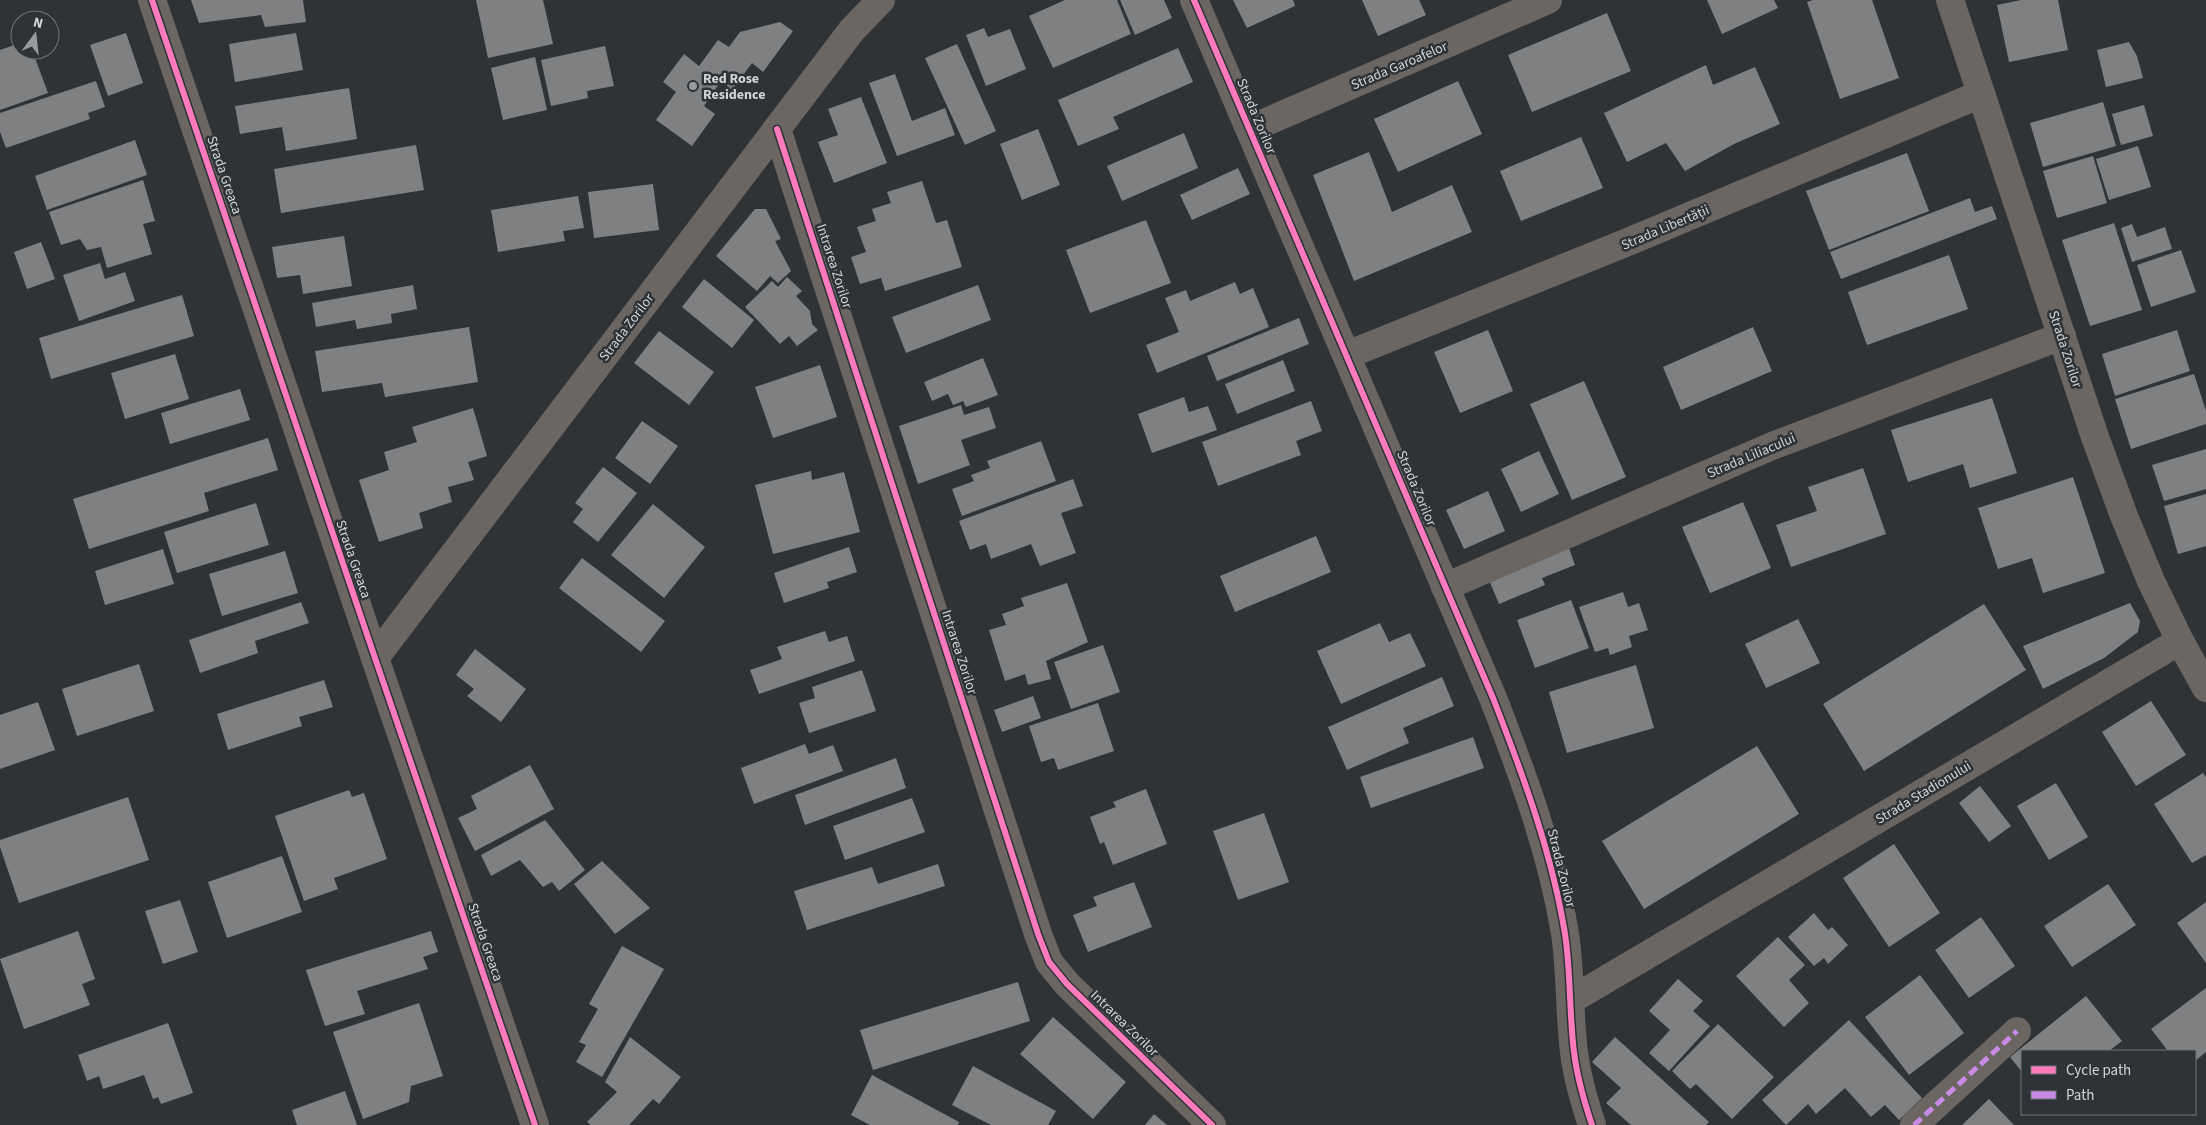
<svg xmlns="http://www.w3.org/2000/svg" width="2206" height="1125" font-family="'Source Sans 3',sans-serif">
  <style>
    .building { fill: #7f8082 }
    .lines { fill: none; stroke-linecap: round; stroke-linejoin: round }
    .minor { stroke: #6c6663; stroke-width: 28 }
    .quiet { stroke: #ca8be6; stroke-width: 5; stroke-dasharray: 10 5; stroke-linecap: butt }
    .cycleway-casing { stroke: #2e3338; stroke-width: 9 }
    .cycleway { stroke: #fd7abc; stroke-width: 6 }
    .poi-dot { fill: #999c9f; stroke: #2e3338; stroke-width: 2 }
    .labels { text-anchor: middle; stroke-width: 5; stroke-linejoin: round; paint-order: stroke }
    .street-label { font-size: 14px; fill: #d2d5d8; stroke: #2e3338 }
    .poi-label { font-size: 14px; font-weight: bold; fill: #d2d5d8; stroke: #2e3338; text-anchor: start }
  </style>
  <rect width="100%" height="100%" fill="#303336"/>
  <!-- building -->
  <g class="building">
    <path d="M191,0H303L306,22L265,27L261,15L199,23Z"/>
    <path d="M476,0H543L553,44L488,58Z"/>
    <path d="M1065,0H1117L1131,34L1053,68L1029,16Z"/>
    <path d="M1120,0H1164L1172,18L1135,35Z"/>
    <path d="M1233,0H1293L1295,6L1247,28Z"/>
    <path d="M1362,0H1419L1426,15L1378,36Z"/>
    <path d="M1707,0H1774L1778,8L1722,34Z"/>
    <path d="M1813,0H1872L1899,78L1840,99L1807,2Z"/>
    <path d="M2021,0H2058L2068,50L2009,62L1997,5Z"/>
    <path d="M1607,13L1631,71L1532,112L1508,55Z"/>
    <path d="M780,22L793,31L763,72L752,63L732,90L721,81L704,106L715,114L692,146L656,120L676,92L663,82L684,54L699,66L718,40L729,47L740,32Z"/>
    <path d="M984,28L988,37L1010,29L1026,69L986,86L966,35Z"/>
    <path d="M126,33L143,83L108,96L90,45Z"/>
    <path d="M296,33L303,70L235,82L229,44Z"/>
    <path d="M2129,42L2137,56L2143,78L2106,87L2097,50Z"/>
    <path d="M20,43V50H32L48,93L0,110V50Z"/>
    <path d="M957,44L996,131L965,145L925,58Z"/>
    <path d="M605,46L614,86L587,91L588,98L551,106L541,60Z"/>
    <path d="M1178,48L1193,82L1113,117L1119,129L1078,146L1058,100Z"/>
    <path d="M535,57L547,110L503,120L491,68Z"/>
    <path d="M1706,65L1713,85L1755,67L1780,124L1736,143L1685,171L1666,143L1627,162L1604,113Z"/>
    <path d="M895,74L912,121L945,108L955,135L897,156L869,83Z"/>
    <path d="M96,81L105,107L88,113L90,119L6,148L0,132V113Z"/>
    <path d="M1458,81L1482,134L1398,172L1374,119Z"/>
    <path d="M349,88L357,139L286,151L282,127L240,134L235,106Z"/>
    <path d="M861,97L887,163L834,183L818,142L838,135L828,109Z"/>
    <path d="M2103,102L2116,146L2043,167L2030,123Z"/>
    <path d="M2144,105L2153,136L2121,145L2112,114Z"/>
    <path d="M1038,129L1060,185L1022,200L1000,144Z"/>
    <path d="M1184,133L1198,168L1122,201L1107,166Z"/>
    <path d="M1581,137L1603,188L1521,221L1500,171Z"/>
    <path d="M135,140L147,175L47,210L35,176Z"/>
    <path d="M416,145L424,190L281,213L274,169Z"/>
    <path d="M2138,146L2151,187L2109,200L2096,159Z"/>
    <path d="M1369,152L1392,212L1452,185L1472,232L1354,281L1313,175Z"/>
    <path d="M1907,153L1929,211L1829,250L1806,191Z"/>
    <path d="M2093,156L2107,203L2057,218L2043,171Z"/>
    <path d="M1238,168L1250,194L1192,220L1180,195Z"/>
    <path d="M143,180L155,221L143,224L152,254L107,268L101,247L87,250L80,239L61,245L49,212Z"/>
    <path d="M922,181L936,223L947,220L962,267L885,291L881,278L860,284L851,257L866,252L857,227L876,221L872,209L891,203L887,192Z"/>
    <path d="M653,184L659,230L594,238L588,192Z"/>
    <path d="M578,196L584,228L563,231L565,241L498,252L491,210Z"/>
    <path d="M1970,198L1975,212L1992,206L1997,219L1841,279L1830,252Z"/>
    <path d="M755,209H766L781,239L775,241L791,271L778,283L770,276L757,291L716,256Z"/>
    <path d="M1146,220L1171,283L1090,313L1066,250Z"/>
    <path d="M2114,223L2142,310L2090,326L2062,240Z"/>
    <path d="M2132,224L2137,237L2165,227L2172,249L2132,262L2121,228Z"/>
    <path d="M344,236L352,286L303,294L300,275L277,278L272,247Z"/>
    <path d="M41,242L55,279L27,289L14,252Z"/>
    <path d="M2181,250L2196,292L2151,307L2137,265Z"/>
    <path d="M1949,255L1968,309L1867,345L1848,292Z"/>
    <path d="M100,263L105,279L125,272L135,301L79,321L63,275Z"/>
    <path d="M787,277L802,291L796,296L810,311L812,324L818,330L797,346L789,336L780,344L745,307L772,281L778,287Z"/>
    <path d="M704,279L754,320L732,348L682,307Z"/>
    <path d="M1235,282L1240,294L1253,288L1269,327L1157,373L1146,345L1179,332L1165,298L1186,290L1190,301Z"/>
    <path d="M413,285L417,309L391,314L392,323L357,329L355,320L316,327L312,303Z"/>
    <path d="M978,285L991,320L906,353L892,317Z"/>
    <path d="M182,295L194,336L51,379L39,338Z"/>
    <path d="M1299,318L1309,344L1217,381L1207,356Z"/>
    <path d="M469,327L478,382L385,397L382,383L322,392L315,351Z"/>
    <path d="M1753,327L1772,371L1681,410L1663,367Z"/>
    <path d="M1488,330L1513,391L1460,413L1434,352Z"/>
    <path d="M2177,330L2190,371L2115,396L2102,354Z"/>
    <path d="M659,331L714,372L689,405L634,363Z"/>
    <path d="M175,354L189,399L125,419L111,373Z"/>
    <path d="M983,358L998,395L966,407L963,401L953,405L948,394L932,401L924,382Z"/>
    <path d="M1283,360L1295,391L1237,414L1225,384Z"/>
    <path d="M820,365L837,417L773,438L755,387Z"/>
    <path d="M2194,374L2206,411V424L2131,449L2115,399Z"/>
    <path d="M1584,381L1626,477L1572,500L1530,404Z"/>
    <path d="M240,389L250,420L170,444L161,413Z"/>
    <path d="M1184,397L1189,412L1208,406L1217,430L1152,453L1138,414Z"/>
    <path d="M1992,398L2017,473L1970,488L1963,464L1908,482L1891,430Z"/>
    <path d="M1311,401L1322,431L1296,441L1301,455L1218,486L1202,442Z"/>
    <path d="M961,405L964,415L989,407L996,428L961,440L970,465L918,484L899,426Z"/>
    <path d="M473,408L487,456L468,462L474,480L448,487L452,502L419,513L423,528L379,542L359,480L389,470L384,452L417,442L412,427Z"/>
    <path d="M642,421L678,446L650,484L615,458Z"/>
    <path d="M268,438L278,470L204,493L209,511L89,549L73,499Z"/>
    <path d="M1041,441L1056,481L962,516L952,489L974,481L971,475L990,468L987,461Z"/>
    <path d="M2206,449V489L2164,501L2152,465Z"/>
    <path d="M1539,451L1559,494L1521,512L1501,469Z"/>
    <path d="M603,467L637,493L598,542L573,522L583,509L575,503Z"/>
    <path d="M1863,468L1886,534L1791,567L1776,525L1817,511L1808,487Z"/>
    <path d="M811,471L812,480L844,472L860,532L773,554L755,485Z"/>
    <path d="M2073,477L2105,573L2043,593L2032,558L1998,569L1978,508Z"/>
    <path d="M1073,479L1083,506L1061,513L1076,553L1040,566L1031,544L991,559L986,544L970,550L959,521Z"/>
    <path d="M1488,491L1505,531L1464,549L1446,510Z"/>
    <path d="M2206,494V546L2178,554L2164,506Z"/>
    <path d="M1743,502L1771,568L1710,593L1682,527Z"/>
    <path d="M256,503L269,545L177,573L164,532Z"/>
    <path d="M653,504L705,547L664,598L611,555Z"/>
    <path d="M1316,536L1331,572L1235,612L1220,576Z"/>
    <path d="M849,547L857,572L827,582L829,588L784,603L774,573Z"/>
    <path d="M1569,548L1575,565L1542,578L1545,585L1499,604L1489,580Z"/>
    <path d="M163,549L174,584L105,605L95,571Z"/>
    <path d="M285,551L298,593L222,616L209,574Z"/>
    <path d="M582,558L665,621L641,652L559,588Z"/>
    <path d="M1067,583L1088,642L1046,661L1051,679L1028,685L1025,674L1005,681L989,630L1006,625L1002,614L1024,606L1021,598Z"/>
    <path d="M1623,592L1628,607L1639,603L1648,630L1629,636L1632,647L1610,655L1608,648L1595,652L1579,607Z"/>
    <path d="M1571,600L1589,648L1535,668L1517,620Z"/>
    <path d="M301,602L309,623L255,641L258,653L200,673L189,640Z"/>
    <path d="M2130,603L2140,621L2138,632L2104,658L2043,689L2023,646Z"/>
    <path d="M1984,604L2026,670L1864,771L1823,704Z"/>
    <path d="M1798,619L1820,663L1766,688L1745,644Z"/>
    <path d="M1380,623L1389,642L1410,633L1426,666L1341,704L1317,651Z"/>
    <path d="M825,631L829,642L847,636L855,661L759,694L750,670L782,659L777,647Z"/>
    <path d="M1103,645L1120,692L1071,709L1054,662Z"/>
    <path d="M475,649L526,689L501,722L467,696L474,689L456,675Z"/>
    <path d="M139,664L154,711L77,736L62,689Z"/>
    <path d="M1636,665L1654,728L1567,753L1549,692Z"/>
    <path d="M862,670L876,711L809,733L799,703L815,698L812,687Z"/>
    <path d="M1442,677L1454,706L1403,728L1409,743L1347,770L1328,727Z"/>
    <path d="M324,680L333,707L299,717L302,726L228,750L217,714Z"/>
    <path d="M1033,696L1041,718L1002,732L994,710Z"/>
    <path d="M2151,701L2186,755L2136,786L2102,732Z"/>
    <path d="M38,702L55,750L0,769V715Z"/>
    <path d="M1098,703L1114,751L1058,770L1054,758L1041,762L1029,726Z"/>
    <path d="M1473,737L1484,768L1371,808L1360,777Z"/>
    <path d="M805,744L809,754L833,745L843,771L754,804L741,768Z"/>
    <path d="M1757,746L1799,814L1644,909L1602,841Z"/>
    <path d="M896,758L906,788L805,825L795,795Z"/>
    <path d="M530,765L554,809L475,851L458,818L477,809L471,796Z"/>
    <path d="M2203,773L2206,777V855L2192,863L2154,804Z"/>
    <path d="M2056,783L2088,837L2049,860L2017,806Z"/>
    <path d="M1980,786L2011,826L1989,842L1959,803Z"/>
    <path d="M1146,789L1167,844L1113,865L1104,842L1100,844L1090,817L1116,807L1113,802Z"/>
    <path d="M349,790L352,797L364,793L387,859L334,878L338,889L304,901L275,816Z"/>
    <path d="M128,797L149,860L19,903L0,847V840Z"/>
    <path d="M912,798L925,832L845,860L833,826Z"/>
    <path d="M1264,813L1289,882L1238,900L1213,831Z"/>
    <path d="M545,820L585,870L559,891L552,882L543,887L520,860L491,876L481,855Z"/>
    <path d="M1894,844L1940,913L1889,947L1843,878Z"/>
    <path d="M282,856L302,912L227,938L208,882Z"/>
    <path d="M602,861L650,908L615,934L574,884Z"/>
    <path d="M938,864L945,886L807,930L794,891L872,867L878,884Z"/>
    <path d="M1134,882L1152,927L1088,952L1073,915L1097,906L1093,897Z"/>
    <path d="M2108,884L2136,925L2072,967L2044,926Z"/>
    <path d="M180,900L198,952L163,964L145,911Z"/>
    <path d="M2206,902V963L2177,923Z"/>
    <path d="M1814,913L1828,930L1832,927L1848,945L1828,964L1824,958L1814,966L1788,937Z"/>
    <path d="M1981,917L2015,966L1969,998L1935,950Z"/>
    <path d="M78,931L95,979L82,984L90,1005L24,1029L0,959Z"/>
    <path d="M431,931L438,952L423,957L428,969L357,991L365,1014L325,1026L306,970Z"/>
    <path d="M1778,937L1805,965L1789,980L1809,1003L1784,1027L1736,976Z"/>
    <path d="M622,946L664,969L602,1077L576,1062L586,1045L579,1042L598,1009L589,1004Z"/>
    <path d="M1920,975L1964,1033L1909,1075L1865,1017Z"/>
    <path d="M1678,979L1703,1001L1693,1011L1710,1026L1669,1071L1649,1053L1670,1030L1649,1011Z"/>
    <path d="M1018,982L1030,1021L873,1070L860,1030Z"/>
    <path d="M2206,988V1052L2195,1061V1051H2168L2151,1029Z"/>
    <path d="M2086,996L2122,1041L2109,1051H2022V1072L2010,1057Z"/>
    <path d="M419,1003L443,1076L411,1086L409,1102L363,1119L333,1032Z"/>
    <path d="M1053,1017L1126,1082L1093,1119L1020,1054Z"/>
    <path d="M1849,1020L1922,1098L1899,1120L1885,1105L1871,1117L1845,1088L1816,1114L1808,1104L1786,1125L1762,1100Z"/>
    <path d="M168,1023L193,1093L161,1104L158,1097L153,1099L144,1075L103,1089L99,1076L87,1081L78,1055Z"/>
    <path d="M1718,1024L1774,1077L1732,1119L1696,1084L1690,1089L1672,1071Z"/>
    <path d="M630,1037L681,1077L659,1104L653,1099L629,1125H591L587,1122L617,1092L605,1082Z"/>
    <path d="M1615,1037L1709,1122L1706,1125H1631L1606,1103L1621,1088L1592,1062Z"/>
    <path d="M973,1066L1056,1111L1048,1125H991L952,1105Z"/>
    <path d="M872,1075L959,1122L958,1125H870L851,1115Z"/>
    <path d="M345,1091L357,1125H297L292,1110Z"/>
    <path d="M1989,1099L2014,1125H1962Z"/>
    <path d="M1154,1114L1167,1125H1145Z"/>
  </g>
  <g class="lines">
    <!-- minor -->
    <g class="minor">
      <path d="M152,0L375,658L535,1125"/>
      <path d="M1194,0L1493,698C1523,775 1552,853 1565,934C1571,973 1569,1013 1574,1052C1577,1077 1584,1101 1592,1125"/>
      <path d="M1950,0L2095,437L2124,516L2151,581L2180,641L2206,688"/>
      <path d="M777,129L1038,934L1049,962L1067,984L1212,1125"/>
      <path d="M1250,129L1548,0"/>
      <path d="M1347,355L1623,244L1981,94"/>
      <path d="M1445,587L1772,446L2062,336"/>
      <path d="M375,658L852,30L881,0"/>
      <path d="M1571,1000L2180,641"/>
      <path d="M1914,1125L2017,1031"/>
    </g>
    <!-- quiet -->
    <path class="quiet" d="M1914,1125L2017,1031"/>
    <!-- cycleway casing -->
    <g class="cycleway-casing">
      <g id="cycleway">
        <path d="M152,0L375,658L535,1125"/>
        <path d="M1194,0L1493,698C1523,775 1552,853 1565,934C1571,973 1569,1013 1574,1052C1577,1077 1584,1101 1592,1125"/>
        <path d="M777,129L1038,934L1049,962L1067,984L1212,1125"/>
      </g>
    </g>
    <!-- cycleway -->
    <use href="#cycleway" class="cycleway"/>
  </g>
  <!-- markers -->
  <circle class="poi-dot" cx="693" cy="86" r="5"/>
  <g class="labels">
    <!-- street labels -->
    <g class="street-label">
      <text transform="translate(1399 65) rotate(-23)" y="5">Strada Garoafelor</text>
      <text transform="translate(1257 116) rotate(67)" y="5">Strada Zorilor</text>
      <text transform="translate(225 175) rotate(71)" y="5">Strada Greaca</text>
      <text transform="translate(1665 227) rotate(-23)" y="5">Strada Libertății</text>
      <text transform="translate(835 266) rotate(72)" y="5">Intrarea Zorilor</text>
      <text transform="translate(626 327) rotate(-53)" y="5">Strada Zorilor</text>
      <text transform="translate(2066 349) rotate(72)" y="5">Strada Zorilor</text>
      <text transform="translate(1751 455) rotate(-23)" y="5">Strada Liliacului</text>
      <text transform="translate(1417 488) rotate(67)" y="5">Strada Zorilor</text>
      <text transform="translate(354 559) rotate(71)" y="5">Strada Greaca</text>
      <text transform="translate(960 652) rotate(72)" y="5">Intrarea Zorilor</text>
      <text transform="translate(1923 792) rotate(-31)" y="5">Strada Stadionului</text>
      <text transform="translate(1562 868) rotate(76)" y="5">Strada Zorilor</text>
      <text transform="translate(486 942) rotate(71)" y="5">Strada Greaca</text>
      <text transform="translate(1125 1023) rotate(44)" y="5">Intrarea Zorilor</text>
    </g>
    <!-- poi labels -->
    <g class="poi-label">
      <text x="703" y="83">Red Rose<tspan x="703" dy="16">Residence</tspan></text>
    </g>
  </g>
  <!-- legend -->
  <rect x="2021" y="1050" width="175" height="65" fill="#2e3338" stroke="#707478"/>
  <rect x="2031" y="1066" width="25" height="8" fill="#fd7abc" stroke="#707478"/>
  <text x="2066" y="1075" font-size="15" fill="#d2d5d8">Cycle path</text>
  <rect x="2031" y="1091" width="25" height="8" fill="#ca8be6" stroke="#707478"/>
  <text x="2066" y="1100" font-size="15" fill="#d2d5d8">Path</text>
  <!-- north arrow -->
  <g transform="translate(35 35) rotate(15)"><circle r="24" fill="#2e3338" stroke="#707478"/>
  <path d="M0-4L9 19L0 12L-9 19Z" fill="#999c9f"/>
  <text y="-8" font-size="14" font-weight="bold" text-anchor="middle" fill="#d2d5d8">N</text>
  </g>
</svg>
